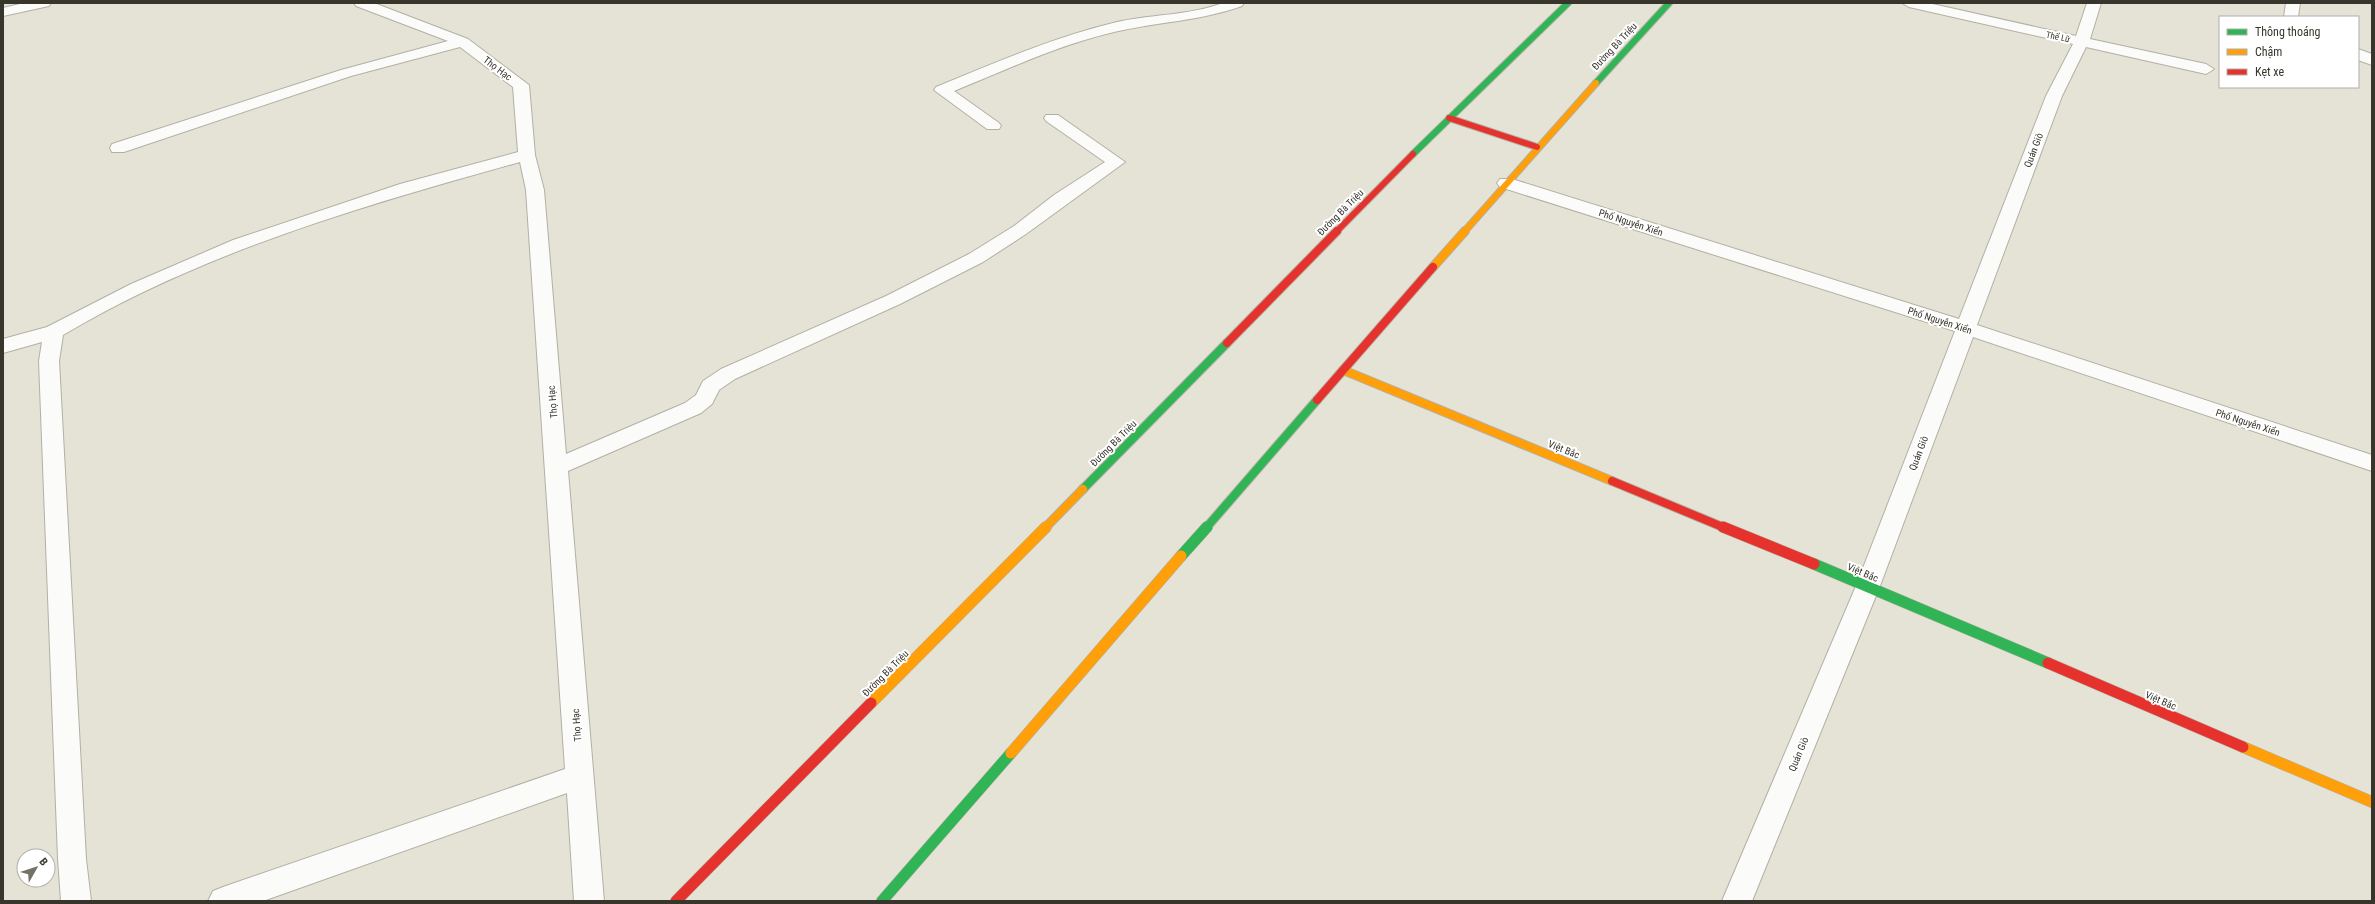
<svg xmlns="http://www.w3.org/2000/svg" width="2375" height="904" font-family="'Roboto Condensed',sans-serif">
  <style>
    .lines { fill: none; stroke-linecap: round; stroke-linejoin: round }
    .street-casing { stroke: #b2b0a5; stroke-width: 2 }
    .fast-far2-casing { stroke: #b2b0a5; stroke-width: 8 }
    .fast-far1-casing { stroke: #b2b0a5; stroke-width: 10 }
    .fast-casing { stroke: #b2b0a5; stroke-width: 12 }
    .slow-far2-casing { stroke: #b2b0a5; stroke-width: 8 }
    .slow-far1-casing { stroke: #b2b0a5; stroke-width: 10 }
    .slow-casing { stroke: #b2b0a5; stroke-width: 12 }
    .jam-far2-casing { stroke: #b2b0a5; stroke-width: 8 }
    .jam-far1-casing { stroke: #b2b0a5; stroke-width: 10 }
    .jam-casing { stroke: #b2b0a5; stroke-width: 12 }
    .street { fill: #fbfbf9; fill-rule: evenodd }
    .fast-far2 { stroke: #30b455; stroke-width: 6 }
    .fast-far1 { stroke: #30b455; stroke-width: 8 }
    .fast { stroke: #30b455; stroke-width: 11 }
    .slow-far2 { stroke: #ff9f0a; stroke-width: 6 }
    .slow-far1 { stroke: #ff9f0a; stroke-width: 8 }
    .slow { stroke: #ff9f0a; stroke-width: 11 }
    .jam-far2 { stroke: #e5322d; stroke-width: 6 }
    .jam-far1 { stroke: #e5322d; stroke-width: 8 }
    .jam { stroke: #e5322d; stroke-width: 11 }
    .labels { text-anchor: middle; stroke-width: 4; stroke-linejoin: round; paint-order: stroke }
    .far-street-label { font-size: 9px; fill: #37352c; stroke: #fff }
    .street-label { font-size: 10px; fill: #37352c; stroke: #fff }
  </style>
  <rect width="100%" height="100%" fill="#e5e3d5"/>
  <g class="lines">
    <!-- street casing -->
    <g class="street-casing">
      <g id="street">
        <path d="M24,3H51L49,6L3,16V8Z"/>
        <path d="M354,3H374L468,39L529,85L535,155L544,190L566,454L685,403L696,395L703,381L721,369L886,296L969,254L1014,226L1054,195L1105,162L1046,121L1044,118L1046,115H1058L1125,162L1026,234L983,262L900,304L735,379L719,390L712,404L701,413L568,471L604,901H574L567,793L263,901H208L213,891L223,887L565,769L526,190L520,162C365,205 202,252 63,335L59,361L86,859L91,901H61L58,859L39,361L42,342L3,353V339L47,327L131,284L233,240L400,184L518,152L513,87L460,47L351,76L124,152H112L110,148L112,144L341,70L448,41L356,6Z"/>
        <path d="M1223,3H1244L1242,6C1200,21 1157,22 1114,32C1058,45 1006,70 954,91L999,123L1001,126L999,129H987L934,90L936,87C995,63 1052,38 1113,23C1149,14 1188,16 1223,3Z"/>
        <path d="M1902,3H1928L2076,36L2087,3H2101L2090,39L2206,64L2214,69L2206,74L2086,47L2062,96L1977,325L2372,455V471L1973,337L1880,586L1752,901H1722L1856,586L1955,331L1500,187L1497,183L1500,179H1512L1959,319L2046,96L2073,44L1909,7Z"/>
        <path d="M2286,3H2300L2298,17H2284Z"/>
        <path d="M2358,49L2372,54V65L2358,60Z"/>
      </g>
    </g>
    <!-- fast-far2 casing -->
    <g class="fast-far2-casing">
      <g id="fast-far2">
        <path d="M1596,83L1669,3"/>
        <path d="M1413,154L1568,3"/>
      </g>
    </g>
    <!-- fast-far1 casing -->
    <g class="fast-far1-casing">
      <g id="fast-far1">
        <path d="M1083,489L1227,343"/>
        <path d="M1206,528L1317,400"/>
      </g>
    </g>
    <!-- fast casing -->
    <g class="fast-casing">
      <g id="fast">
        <path d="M1181,556L1207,527"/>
        <path d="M1814,564L2048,663"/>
        <path d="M882,901L1011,753"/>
      </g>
    </g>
    <!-- slow-far2 casing -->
    <g class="slow-far2-casing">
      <path id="slow-far2" d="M1464,232L1596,83"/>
    </g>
    <!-- slow-far1 casing -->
    <g class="slow-far1-casing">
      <g id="slow-far1">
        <path d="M1433,267L1465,231"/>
        <path d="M1343,370L1612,481"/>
        <path d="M1045,528L1083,489"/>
      </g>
    </g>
    <!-- slow casing -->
    <g class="slow-casing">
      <g id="slow">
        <path d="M871,703L1046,527"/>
        <path d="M2243,747L2372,802"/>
        <path d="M1011,753L1181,556"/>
      </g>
    </g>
    <!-- jam-far2 casing -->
    <g class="jam-far2-casing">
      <g id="jam-far2">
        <path d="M1449,118L1537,147"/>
        <path d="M1336,232L1413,154"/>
      </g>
    </g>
    <!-- jam-far1 casing -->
    <g class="jam-far1-casing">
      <g id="jam-far1">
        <path d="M1227,343L1337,231"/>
        <path d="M1317,400L1433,267"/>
        <path d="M1612,481L1725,528"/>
      </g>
    </g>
    <!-- jam casing -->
    <g class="jam-casing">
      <g id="jam">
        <path d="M1723,527L1814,564"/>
        <path d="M2048,663L2243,747"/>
        <path d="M676,901L871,703"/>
      </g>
    </g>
    <!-- street -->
    <use href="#street" class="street"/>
    <!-- fast-far2 -->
    <use href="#fast-far2" class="fast-far2"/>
    <!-- fast-far1 -->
    <use href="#fast-far1" class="fast-far1"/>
    <!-- fast -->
    <use href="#fast" class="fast"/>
    <!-- slow-far2 -->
    <use href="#slow-far2" class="slow-far2"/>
    <!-- slow-far1 -->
    <use href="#slow-far1" class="slow-far1"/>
    <!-- slow -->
    <use href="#slow" class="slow"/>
    <!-- jam-far2 -->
    <use href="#jam-far2" class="jam-far2"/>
    <!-- jam-far1 -->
    <use href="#jam-far1" class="jam-far1"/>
    <!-- jam -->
    <use href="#jam" class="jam"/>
  </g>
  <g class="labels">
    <!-- far-street labels -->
    <g class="far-street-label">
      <text transform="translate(2058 37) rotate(12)" y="3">Thế Lữ</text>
    </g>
    <!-- street labels -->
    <g class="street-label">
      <text transform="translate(1614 46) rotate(-47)" y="4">Đường Bà Triệu</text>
      <text transform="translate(498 68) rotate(37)" y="4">Thọ Hạc</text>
      <text transform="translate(2033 150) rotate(-69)" y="4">Quán Giò</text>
      <text transform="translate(1340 212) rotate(-45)" y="4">Đường Bà Triệu</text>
      <text transform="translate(1631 222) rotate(18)" y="4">Phố Nguyễn Xiển</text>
      <text transform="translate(1940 320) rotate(18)" y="4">Phố Nguyễn Xiển</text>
      <text transform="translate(552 402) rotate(-95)" y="4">Thọ Hạc</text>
      <text transform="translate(2248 422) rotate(18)" y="4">Phố Nguyễn Xiển</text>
      <text transform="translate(1113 443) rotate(-45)" y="4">Đường Bà Triệu</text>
      <text transform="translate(1564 449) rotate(22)" y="4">Việt Bắc</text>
      <text transform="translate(1918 453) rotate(-69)" y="4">Quán Giò</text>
      <text transform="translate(1863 572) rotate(23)" y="4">Việt Bắc</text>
      <text transform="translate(885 673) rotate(-45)" y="4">Đường Bà Triệu</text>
      <text transform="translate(2161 700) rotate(23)" y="4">Việt Bắc</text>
      <text transform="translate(576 725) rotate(-94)" y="4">Thọ Hạc</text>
      <text transform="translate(1798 754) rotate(-67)" y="4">Quán Giò</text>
    </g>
  </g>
  <!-- border -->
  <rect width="2375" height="904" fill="none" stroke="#37352c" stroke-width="8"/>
  <!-- legend -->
  <rect x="2219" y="16" width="140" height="72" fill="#ffffff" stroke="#afaeab"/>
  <rect x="2227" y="29" width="20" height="6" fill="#30b455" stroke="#afaeab"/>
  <text x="2255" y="36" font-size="12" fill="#37352c">Thông thoáng</text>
  <rect x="2227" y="49" width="20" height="6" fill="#ff9f0a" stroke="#afaeab"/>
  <text x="2255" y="56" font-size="12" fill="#37352c">Chậm</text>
  <rect x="2227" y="69" width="20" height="6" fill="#e5322d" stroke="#afaeab"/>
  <text x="2255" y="76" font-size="12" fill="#37352c">Kẹt xe</text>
  <!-- north arrow -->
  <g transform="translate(36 868) rotate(51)"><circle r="19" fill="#ffffff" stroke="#afaeab"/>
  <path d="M0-3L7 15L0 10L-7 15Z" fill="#747267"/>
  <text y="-6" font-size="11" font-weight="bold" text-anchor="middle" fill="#37352c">B</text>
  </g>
</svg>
